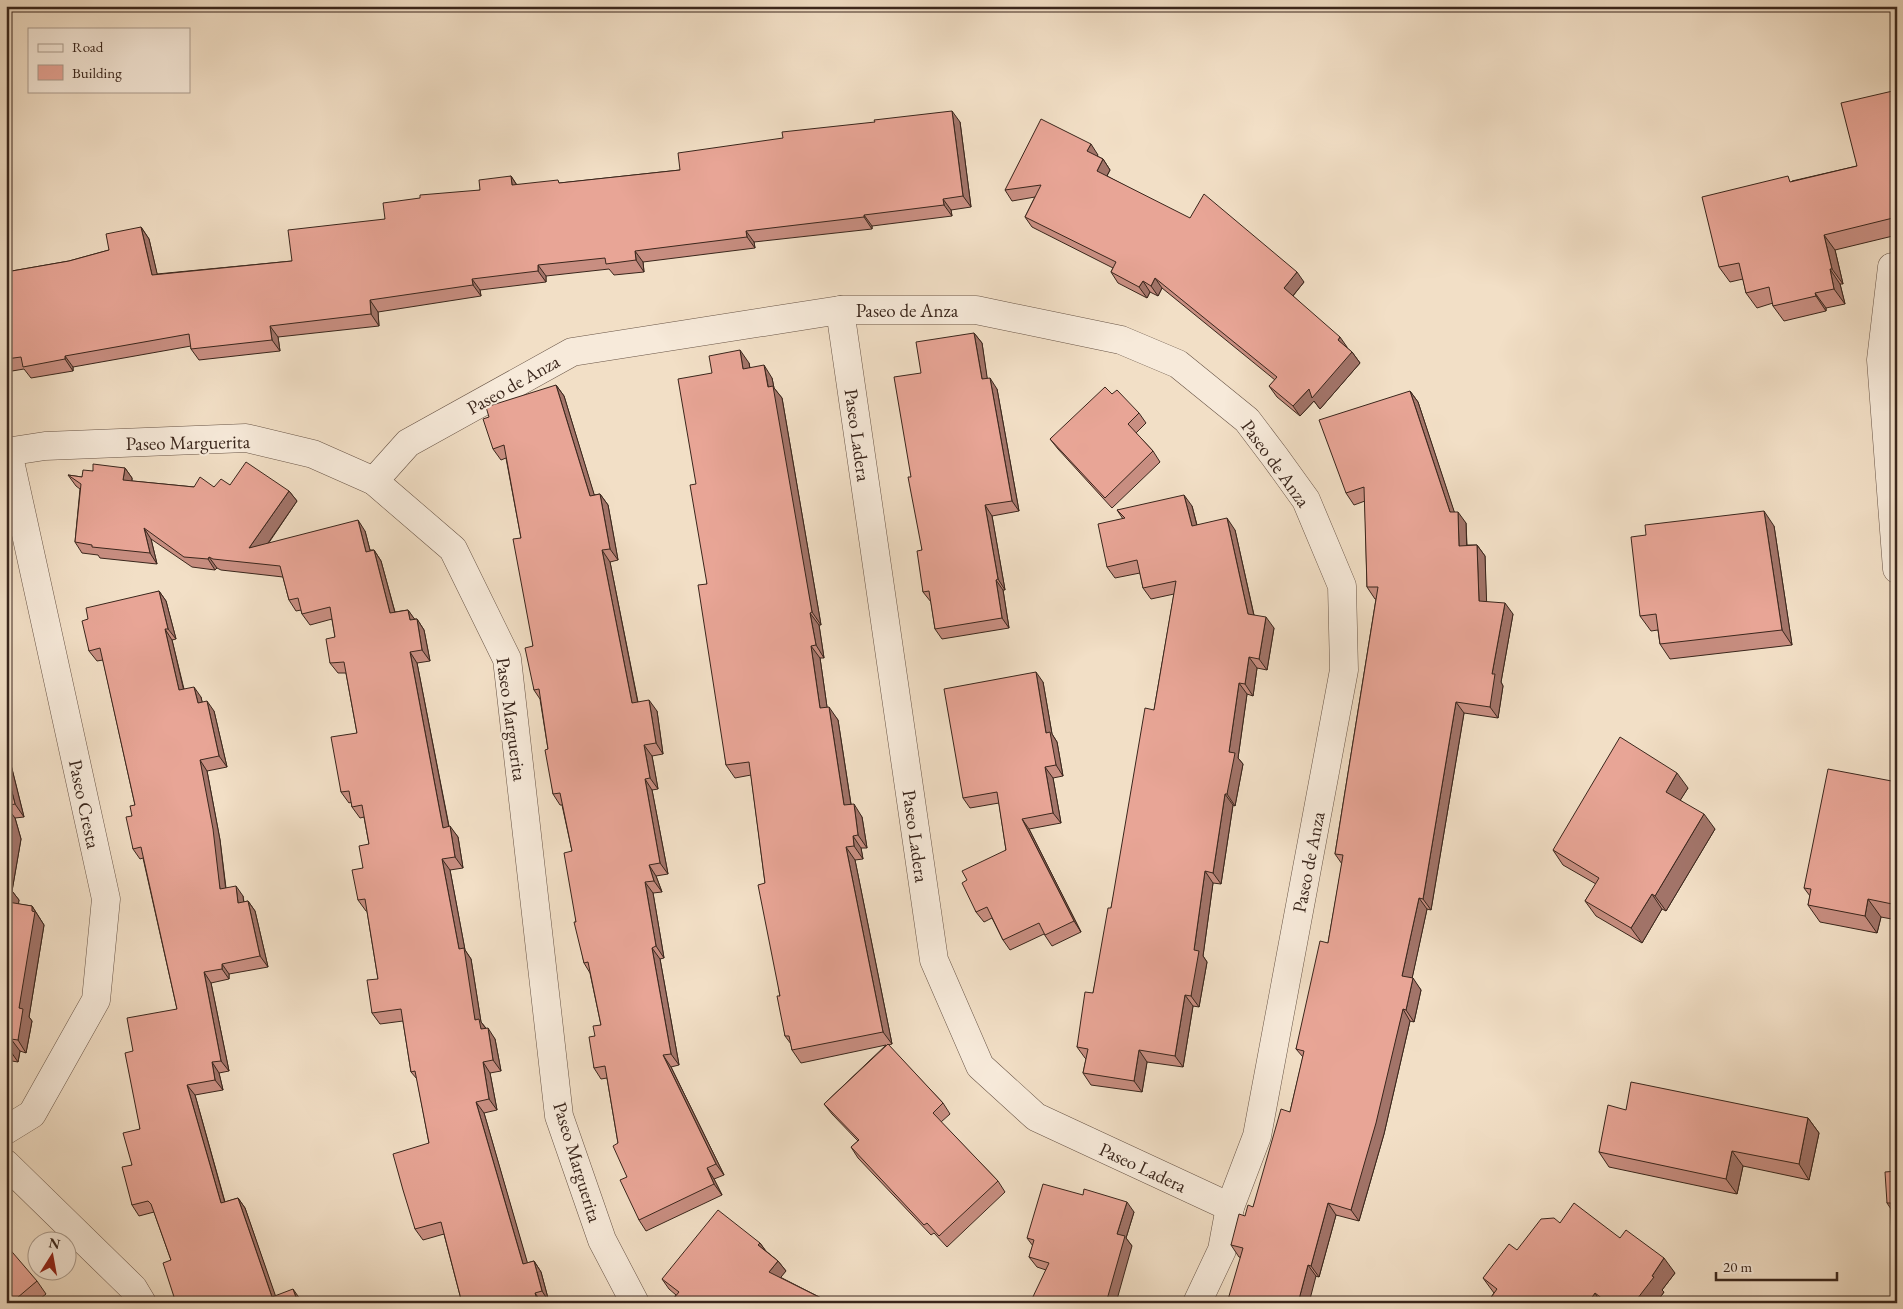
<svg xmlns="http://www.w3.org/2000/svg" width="1903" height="1309" font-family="'EB Garamond',serif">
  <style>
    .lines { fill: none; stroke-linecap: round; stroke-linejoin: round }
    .minor-casing { stroke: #685446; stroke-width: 29 }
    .minor { stroke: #f7eada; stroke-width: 28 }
    .wall { fill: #c88e81; stroke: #3a261c }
    .shaded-wall { fill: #a27469; stroke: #3a261c }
    .building { fill: #e8a596; stroke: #3a261c }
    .labels { text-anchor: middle; stroke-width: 4; stroke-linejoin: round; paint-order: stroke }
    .street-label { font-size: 19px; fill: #3a261c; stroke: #f7eada }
  </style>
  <rect width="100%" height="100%" fill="#f2dfc6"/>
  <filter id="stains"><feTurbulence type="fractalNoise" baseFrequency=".004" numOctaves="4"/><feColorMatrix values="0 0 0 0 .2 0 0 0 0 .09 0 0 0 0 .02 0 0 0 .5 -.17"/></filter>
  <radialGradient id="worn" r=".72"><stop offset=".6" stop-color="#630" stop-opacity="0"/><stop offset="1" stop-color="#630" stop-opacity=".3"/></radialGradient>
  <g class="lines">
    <!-- minor casing -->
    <g class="minor-casing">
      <g id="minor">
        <path d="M1892,267L1881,360L1897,569"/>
        <path d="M840,310L934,960L980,1066L1036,1117L1230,1207"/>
        <path d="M6,452L45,446L246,438L313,454L374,481L453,549L507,659L559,1116L602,1240L635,1303"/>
        <path d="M374,481L408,443L572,352L840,310H976L1121,340L1178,364L1247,420L1275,457L1306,500L1342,586L1344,670L1257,1136L1230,1207L1222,1250L1197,1303"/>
        <path d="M6,1130L32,1114L96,1000L106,899L8,452"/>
        <path d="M6,1164L133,1288L142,1303"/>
      </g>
    </g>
    <!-- minor -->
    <use href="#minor" class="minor"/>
  </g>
  <!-- wall -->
  <g class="wall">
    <path d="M1897,90V235L1835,250L1843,284H1840L1845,304L1826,308V311L1784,321L1773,306V303L1757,308L1746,293L1743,279L1730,282L1719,267L1792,181L1857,166Z"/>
    <path d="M960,122L971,207L951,210L952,216L872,226V229L754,242L755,248L643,262L644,272L614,275L609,269L546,276V282L480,290L481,296L378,312L379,326L278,337L280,351L199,360L191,349V346L73,367V371L31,378L24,369L6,372V272L69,261L109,250L141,227L149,239L157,274L292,261L385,219L480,190L511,176L517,185L560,183L680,170Z"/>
    <path d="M1098,155L1097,156L1103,159L1110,170L1107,176L1304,282L1293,296L1347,347V348L1352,352L1360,363L1320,409L1314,401L1300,416L1277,397L1269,386L1275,380L1162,288L1158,296L1150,292L1147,298L1118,283L1111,272L1113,268L1032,227L1025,217L1035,197L1012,201L1005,190Z"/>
    <path d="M974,333L982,343L987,379L997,389L1019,511L992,516L1005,590H1003L1009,628L942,639L935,629L931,602L923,592L922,550L921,373Z"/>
    <path d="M749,363L750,368L772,378L774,388L782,398L821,625H819L824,658H820L827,707L838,720L851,804L862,817L867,848H861L863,859L855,860L892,1044L888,1045L943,1103L950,1114L941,1122L998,1181L1005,1192L947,1247L934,1233L931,1235L858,1158L851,1147L858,1141L832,1114L824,1104L886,1045L801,1063L792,1050L791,1044L785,1036L751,775L735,778L726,765L707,584L712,373Z"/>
    <path d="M556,385L564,396L594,495L600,494L608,505L618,560L610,562L638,702L657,711L663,754L652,756L658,789L652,790L668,874L656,876L662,892L653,893L664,958L660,959L679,1065L671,1067L724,1175L714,1179L722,1195L646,1231L639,1220L618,1143L607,1078L601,1079L594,1068L595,1036L601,1025L590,973L584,963L576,922L572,851L562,805H560L553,794L548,749L540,699L534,690L533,646L521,538L506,458L501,460L493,449Z"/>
    <path d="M1410,391L1418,402L1454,512L1466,523L1467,545H1477L1485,556L1486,602L1513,614L1501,682L1503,686L1498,718L1464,713L1431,910L1427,909L1412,978L1421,990L1414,1022L1410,1021L1384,1134L1359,1221L1336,1215L1319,1277L1239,1257L1231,1245L1245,1216L1253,1207L1290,1112L1303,1057L1296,1049L1328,943L1342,864L1335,854L1376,599H1375L1367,587L1365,501L1354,505L1346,493Z"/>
    <path d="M1112,394L1139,413L1146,423L1136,433L1153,451L1160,462L1112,508L1058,449L1050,439Z"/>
    <path d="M125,468L132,478V481L194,487H214L230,485L289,491L297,501L268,544L365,531L370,550H374L381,561L395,612L408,610L414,619H417L424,630L430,661L417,663L449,826L458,837L463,868L450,870L465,950L471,959L481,1022L495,1039L501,1071L490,1073L497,1110L484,1113L527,1263L534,1261L541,1272L549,1302L462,1303L444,1234L423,1240L415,1229L429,1143L417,1079L411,1072L403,1021L380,1024L372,1013L378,979L367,911H366L358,900L363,868L369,844L364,817L360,818L352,807L351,802L349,803L341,792L357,733L346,673H338L330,663L335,637L332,619L310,625L302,614L301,610L296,611L289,600L283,577L221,570L217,568L215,570L192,567L151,539L157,564L100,558L98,555L82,553L75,542L80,489L76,486L68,475L82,477L93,471Z"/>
    <path d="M1192,506L1197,525L1235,530L1254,615L1274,628L1267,670L1257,668L1253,696L1247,694L1238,758L1243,764L1235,806L1233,805L1221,884L1213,883L1203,956L1207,962L1199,1007L1193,1006L1183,1067L1147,1062L1142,1092L1091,1085L1083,1073L1086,1059L1085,1058L1077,1047L1093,993L1111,908L1154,710L1174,594L1151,599L1143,588L1140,573L1115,578L1107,567L1123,519L1117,510Z"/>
    <path d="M1774,526L1792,645L1670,659L1660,644L1658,630L1651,631L1640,616Z"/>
    <path d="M159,591L166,601L176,639L172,640L184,689L201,697L202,702L214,711L227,767L207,771L220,840L226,888L243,896L244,902L248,901L255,911L268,967L229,974V979L211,983L229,1071L219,1073L223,1090L195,1095L225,1202L238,1198L245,1208L275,1296L300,1299L302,1303H176L171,1260L154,1212L139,1216L132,1205V1165L140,1129L133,1051L177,1009L143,858L140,859L133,849L132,816L135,805L103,660L97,661L89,651L88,619Z"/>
    <path d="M1043,682L1052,734L1057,742L1063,776L1053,778L1061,823L1029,829L1081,932L1052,946L1044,934L1010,950L1003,940L992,918L984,922L976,912L967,880L1006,850L999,803L970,808L963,798Z"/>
    <path d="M6,745L24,817L15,818L21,839L12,891L19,900L18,904L32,906L44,925L29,1017L32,1021L26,1053L20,1051L18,1062L6,1060Z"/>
    <path d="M1897,782V920L1881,917L1877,933L1820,922L1808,905L1810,896L1804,888Z"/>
    <path d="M1688,788L1680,800L1715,829L1666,911L1662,909L1642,943L1596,916L1585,901L1596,884L1563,865L1553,850Z"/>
    <path d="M1626,1110L1808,1118L1819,1133L1809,1180L1743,1166L1737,1194L1609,1167L1599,1152Z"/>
    <path d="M1897,1171V1254L1892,1248L1891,1209L1887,1203Z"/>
    <path d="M1134,1212L1126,1238L1132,1246L1046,1270L1037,1267L1029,1257L1033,1246L1027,1238Z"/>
    <path d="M1560,1223L1620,1238L1675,1273L1662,1290L1664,1292L1656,1303H1487L1494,1293L1483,1278Z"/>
    <path d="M760,1243L766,1251L778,1261L786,1271L780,1277L831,1303H677L674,1298L676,1295L669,1289L662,1279Z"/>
    <path d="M37,1281L46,1294L35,1303H6Z"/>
  </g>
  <!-- shaded-wall -->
  <g class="shaded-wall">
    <path d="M952,111L960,122L971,207L963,196Z"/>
    <path d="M1091,144L1098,155L1094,162L1087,151Z"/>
    <path d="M1103,159L1110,170L1104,181L1097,171Z"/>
    <path d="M511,176L518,187L512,185Z"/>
    <path d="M943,199L951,210L952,216L944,205Z"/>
    <path d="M864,215L872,226V229L864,217Z"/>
    <path d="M141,227L149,239L160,286L152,275Z"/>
    <path d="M746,231L754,242L755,248L747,237Z"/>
    <path d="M1824,235L1835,250L1843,284L1832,269Z"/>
    <path d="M635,251L643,262L644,272L636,260Z"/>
    <path d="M538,265L546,276V282L538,271Z"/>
    <path d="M1830,269L1840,284L1845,304L1834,289Z"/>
    <path d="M1297,272L1304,282L1291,298L1284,288Z"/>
    <path d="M1155,278L1162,288L1158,296L1151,286Z"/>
    <path d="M472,279L480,290L481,296L473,285Z"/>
    <path d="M1143,281L1150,292L1147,298L1139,287Z"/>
    <path d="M1815,293L1826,308V311L1816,296Z"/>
    <path d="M370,300L378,312L379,326L371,314Z"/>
    <path d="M270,326L278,337L280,351L272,340Z"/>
    <path d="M974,333L982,343L989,390L982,379Z"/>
    <path d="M1340,337L1347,347L1345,350L1338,340Z"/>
    <path d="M740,350L749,363L752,381L743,369Z"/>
    <path d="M1352,352L1360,363L1320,409L1314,401L1300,416L1293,406L1309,389Z"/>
    <path d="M65,356L73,367V371L65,359Z"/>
    <path d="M764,365L772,378L774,388L782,398L821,625L812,612Z"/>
    <path d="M990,378L997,389L1019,511L1012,501Z"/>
    <path d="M556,385L564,396L598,507L590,496Z"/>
    <path d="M1410,391L1418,402L1458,523L1450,512Z"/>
    <path d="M125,468L132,478L131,491L123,480Z"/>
    <path d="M289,491L297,501L257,559L249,548Z"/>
    <path d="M600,494L608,505L618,560L610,549Z"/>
    <path d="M1184,495L1192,506L1200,538L1192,526Z"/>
    <path d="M985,505L992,516L1005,590L998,579Z"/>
    <path d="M1764,511L1774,526L1792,645L1782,630Z"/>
    <path d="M1458,512L1466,523L1467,557L1459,546Z"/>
    <path d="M1227,518L1235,530L1256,625L1248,614Z"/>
    <path d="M358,520L365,531L373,562L366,552Z"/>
    <path d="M144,528L151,539L157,564L150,553Z"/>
    <path d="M1477,545L1485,556L1487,613L1479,601Z"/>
    <path d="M374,550L381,561L398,624L390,613Z"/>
    <path d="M602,550L610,562L640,714L632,703Z"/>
    <path d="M209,557L217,568L215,570L208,559Z"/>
    <path d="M996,580L1003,590L1009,628L1002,618Z"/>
    <path d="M159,591L166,601L176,639L168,629Z"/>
    <path d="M1505,603L1513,614L1501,682L1503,686L1498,718L1490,707L1492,674Z"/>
    <path d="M408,610L416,621L410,620Z"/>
    <path d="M810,613L819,625L824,658L816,645Z"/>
    <path d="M1266,617L1274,628L1267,670L1259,659Z"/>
    <path d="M417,619L424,630L430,661L422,650Z"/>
    <path d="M165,629L172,640L186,700L179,690Z"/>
    <path d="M811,646L820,658L829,721L820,708Z"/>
    <path d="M410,652L417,663L451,838L443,828Z"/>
    <path d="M1249,657L1257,668L1253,696L1245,684Z"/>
    <path d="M1036,672L1043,682L1052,734L1057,742L1063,776L1056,765L1046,733Z"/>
    <path d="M1239,683L1247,694L1238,758L1243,764L1235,806L1227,794L1229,752Z"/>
    <path d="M194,687L201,697L205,714L198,703Z"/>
    <path d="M649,700L657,711L663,754L656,743Z"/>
    <path d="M207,701L214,711L227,767L219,756Z"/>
    <path d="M1456,702L1464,713L1431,910L1423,899Z"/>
    <path d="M829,707L838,720L853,818L844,805Z"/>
    <path d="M6,745L24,817L15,804L6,768Z"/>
    <path d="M644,745L652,756L658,789L650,778Z"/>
    <path d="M200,760L207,771L220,840L227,900L220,889Z"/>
    <path d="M1045,767L1053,778L1061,823L1053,813Z"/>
    <path d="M1677,773L1688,788L1676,807L1666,792Z"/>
    <path d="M645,779L652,790L668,874L660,863Z"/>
    <path d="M1225,794L1233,805L1221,884L1213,873Z"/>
    <path d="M854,804L862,817L867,848L858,835Z"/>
    <path d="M6,806L15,818L21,839L12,891L19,900L17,915L8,902L6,892Z"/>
    <path d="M1704,814L1715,829L1666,911L1655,896Z"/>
    <path d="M1022,819L1029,829L1081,932L1074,921Z"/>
    <path d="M450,826L458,837L463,868L455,857Z"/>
    <path d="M853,836L861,848L863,859L854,846Z"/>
    <path d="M846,847L855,860L892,1044L883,1032Z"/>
    <path d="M442,859L450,870L465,950L471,959L481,1022L487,1030L489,1040L475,1020L459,949Z"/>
    <path d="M649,865L656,876L662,892L654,881Z"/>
    <path d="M1205,871L1213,883L1203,956L1207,962L1199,1007L1191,996L1194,950Z"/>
    <path d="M645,882L653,893L664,958L656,946Z"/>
    <path d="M236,886L243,896L245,914L238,903Z"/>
    <path d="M1652,894L1662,909L1642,943L1631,928Z"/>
    <path d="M1419,898L1427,909L1410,988L1402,976Z"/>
    <path d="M1868,899L1881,917L1877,933L1865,916Z"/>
    <path d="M248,901L255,911L268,967L260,956Z"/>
    <path d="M32,906L44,925L29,1017L32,1021L26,1053L18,1040L19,1008Z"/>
    <path d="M652,948L660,959L679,1065L671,1054Z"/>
    <path d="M222,964L229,974V979L222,969Z"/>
    <path d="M204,972L211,983L229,1071L221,1061Z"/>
    <path d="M1413,978L1421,990L1414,1022L1406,1010Z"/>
    <path d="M1185,995L1193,1006L1183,1067L1175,1056Z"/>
    <path d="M1403,1009L1410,1021L1384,1134L1359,1221L1351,1210Z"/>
    <path d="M488,1028L495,1039L501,1071L493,1060Z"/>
    <path d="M11,1039L20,1051L18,1062L9,1049Z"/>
    <path d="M1139,1050L1147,1062L1142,1092L1134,1081Z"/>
    <path d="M663,1055L671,1067L724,1175L716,1164Z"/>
    <path d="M212,1062L219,1073L223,1090L215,1080Z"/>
    <path d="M483,1062L490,1073L497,1110L489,1099Z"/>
    <path d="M187,1085L195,1095L228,1214L221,1203Z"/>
    <path d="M476,1102L484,1113L531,1275L523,1264Z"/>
    <path d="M1808,1118L1819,1133L1809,1180L1799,1164Z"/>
    <path d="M1732,1151L1743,1166L1737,1194L1726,1179Z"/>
    <path d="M707,1168L714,1179L722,1195L714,1184Z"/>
    <path d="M238,1198L245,1208L278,1303L272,1297Z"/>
    <path d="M1127,1202L1134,1212L1126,1238L1132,1246L1116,1303H1106L1117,1234Z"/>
    <path d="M1328,1203L1336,1215L1319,1277L1311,1266Z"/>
    <path d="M760,1243L767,1253L758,1245Z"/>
    <path d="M1664,1258L1675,1273L1662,1290L1664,1292L1656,1303H1634Z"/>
    <path d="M534,1261L541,1272L549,1302L542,1291Z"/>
    <path d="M778,1261L786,1271L777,1282L769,1272Z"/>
    <path d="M1308,1265L1316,1276L1309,1303H1298Z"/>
    <path d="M293,1289L300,1299L302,1303H298Z"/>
    <path d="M535,1293L542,1303H538Z"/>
    <path d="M1595,1293L1601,1303H1588Z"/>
  </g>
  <!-- building -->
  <g class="building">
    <path d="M1897,90V217L1824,235L1832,269H1830L1834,289L1815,293L1816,296L1773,306L1769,287L1746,293L1739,263L1719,267L1702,197L1788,176L1790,182L1857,166L1841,103Z"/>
    <path d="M952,111L963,196L943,199L944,205L864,215V217L746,231L747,237L635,251L636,260L606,264L605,258L538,265V271L472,279L473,285L370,300L371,314L270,326L272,340L191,349L189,334L65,356V359L23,367L21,357L6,359V272L69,261L109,250L106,234L141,227L152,275L292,261L288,230L385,219L383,203L420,198V195L480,190L479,180L511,176L512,185L558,180L559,183L680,170L678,153L783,138L782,132L875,122L874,120Z"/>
    <path d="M1041,119L1091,144L1087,151L1103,159L1097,171L1190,218L1204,194L1297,272L1284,288L1340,337L1338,340L1352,352L1312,398L1309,389L1293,406L1269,386L1277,377L1155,278L1151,286L1143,281L1139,287L1111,272L1116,262L1025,217L1041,185L1005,190Z"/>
    <path d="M974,333L982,379L990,378L1012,501L985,505L998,579L996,580L1002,618L935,629L929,591L923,592L917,551L922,550L908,477H911L894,377L921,373L916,342Z"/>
    <path d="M740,350L743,369L764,365L768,387L773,386L812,612L810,613L816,645L811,646L820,708L829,707L844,805L854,804L858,835L853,836L854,846L846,847L883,1032L792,1050L789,1036H785L777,996H780L758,885L765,883L749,762L726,765L698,585L707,584L690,485L696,484L678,379L712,373L709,356Z"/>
    <path d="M556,385L590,496L600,494L610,549L602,550L632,703L649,700L656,743L644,745L650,778L645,779L660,863L649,865L654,881L645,882L656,946L652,948L671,1054L663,1055L716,1164L707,1168L714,1184L639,1220L620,1180L627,1177L613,1146L618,1143L605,1066L594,1068L589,1037L595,1036L593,1026L601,1025L588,962L584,963L574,922H576L564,853L572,851L560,793L553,794L545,750L548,749L539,689L534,690L525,648L533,646L513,539L521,538L504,445L493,449L483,419L489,417L486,407Z"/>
    <path d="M1105,387L1112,394L1117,390L1139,413L1128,424L1153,451L1105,498L1050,439Z"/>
    <path d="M1410,391L1450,512H1458L1459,546L1477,545L1479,601L1505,603L1492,674H1495L1490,707L1456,702L1423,899L1419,898L1402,976L1413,978L1406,1010L1403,1009L1376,1123L1351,1210L1328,1203L1311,1266L1308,1265L1298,1303H1227L1243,1248L1231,1245L1239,1214L1245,1216L1248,1205L1253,1207L1281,1109L1290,1112L1304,1051L1296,1049L1320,941L1328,943L1343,855L1335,854L1378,587H1367L1364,487L1346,493L1319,420Z"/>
    <path d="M246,462L289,491L249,548L358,520L366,552L374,550L390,613L408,610L410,620L417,619L422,650L410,652L443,828L450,826L455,857L442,859L459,949L464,948L475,1020L479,1019L481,1029L488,1028L493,1060L483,1062L489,1099L476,1102L523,1264L534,1261L542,1291L535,1293L538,1303H462L441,1222L415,1229L403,1190L393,1154L429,1143L415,1071L411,1072L401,1009L372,1013L367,980L378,979L365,899L358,900L352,870L363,868L359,846L369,844L362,805L352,807L349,791L341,792L331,737L357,733L344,662L330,663L326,639L335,637L330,607L302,614L298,598L289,600L280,566L213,559L209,557L208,559L184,557L144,528L150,553L92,547V545L75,542L81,484L68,475L82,477L83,470L93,471V464L125,468L123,480L194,487L200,477L214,487L221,479L230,485Z"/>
    <path d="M1184,495L1192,526L1227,518L1248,614L1266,617L1259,659L1249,657L1245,684L1239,683L1229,752L1235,753L1227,794H1225L1213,873L1205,871L1194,950L1199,951L1191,996L1185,995L1175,1056L1139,1050L1134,1081L1083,1073L1088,1049L1077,1047L1085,992L1093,993L1108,908H1111L1145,708L1154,710L1176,581L1143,588L1137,560L1107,567L1098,524L1125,518L1117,510Z"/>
    <path d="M1764,511L1782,630L1660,644L1656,614L1640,616L1631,537L1646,535L1645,525Z"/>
    <path d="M159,591L168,629H165L179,690L194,687L198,703L207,701L219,756L200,760L213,829L220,889L236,886L238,903L248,901L260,956L222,964V969L204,972L221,1061L212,1062L215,1080L187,1085L221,1203L238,1198L272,1297L293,1289L298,1303H196L195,1299L185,1303H176L163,1263L171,1260L151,1204L148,1201L132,1205L122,1167L132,1165L123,1133L140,1129L125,1053L133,1051L127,1018L177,1009L141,847L133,849L126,817L132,816L130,806L135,805L100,648L89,651L82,621L88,619L86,608Z"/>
    <path d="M1036,672L1046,733L1050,732L1056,765L1045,767L1053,813L1022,819L1074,921L1045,935L1039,923L1003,940L987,907L976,912L962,883L967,880L962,871L1006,850L997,792L963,798L944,689Z"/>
    <path d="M1620,737L1677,773L1666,792L1704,814L1655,896L1652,894L1631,928L1585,901L1599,878L1553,850Z"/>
    <path d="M6,768L15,804L6,806L12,827L6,861Z"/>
    <path d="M1828,769L1897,782V905L1868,899L1865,916L1808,905L1811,889L1804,888Z"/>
    <path d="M6,887L10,888L8,902L32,906V911L35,912L19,1008L23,1009L18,1040L11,1039L9,1049H6Z"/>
    <path d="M888,1044L943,1103L933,1113L998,1181L939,1236L927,1223L924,1225L851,1147L859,1140L824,1104Z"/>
    <path d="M1631,1082L1808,1118L1799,1164L1732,1151L1726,1179L1599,1152L1608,1105L1626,1110Z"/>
    <path d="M1897,1171V1248H1892L1891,1203H1887L1885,1172Z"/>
    <path d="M1043,1184L1083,1195L1084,1189L1127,1202L1117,1234L1125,1236L1106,1303H1030L1049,1263L1029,1257L1034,1240L1027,1238Z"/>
    <path d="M1574,1203L1620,1238L1626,1230L1664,1258L1652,1276L1654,1277L1634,1303H1608L1595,1293L1588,1303H1487L1497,1289L1483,1278L1509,1244L1517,1250L1541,1219L1554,1218L1560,1223Z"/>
    <path d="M718,1210L760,1243L758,1245L778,1261L769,1272L831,1303H680L674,1298L679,1292L662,1279Z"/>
    <path d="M7,1246L37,1281L17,1298L21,1303H6V1247Z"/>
  </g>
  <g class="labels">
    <!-- street labels -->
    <g class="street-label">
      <text x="907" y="317">Paseo de Anza</text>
      <text transform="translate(513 384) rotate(-29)" y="7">Paseo de Anza</text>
      <text transform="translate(858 435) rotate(82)" y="7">Paseo Ladera</text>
      <text transform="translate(188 442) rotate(-1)" y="7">Paseo Marguerita</text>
      <text transform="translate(1276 463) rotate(54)" y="7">Paseo de Anza</text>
      <text transform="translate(512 719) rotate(82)" y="7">Paseo Marguerita</text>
      <text transform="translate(85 804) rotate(78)" y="7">Paseo Cresta</text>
      <text transform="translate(916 836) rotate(82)" y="7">Paseo Ladera</text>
      <text transform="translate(1308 862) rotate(-79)" y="7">Paseo de Anza</text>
      <text transform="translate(578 1162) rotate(73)" y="7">Paseo Marguerita</text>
      <text transform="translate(1143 1167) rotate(25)" y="7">Paseo Ladera</text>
    </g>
  </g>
  <!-- margin -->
  <rect width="1903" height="1309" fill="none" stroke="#f2dfc6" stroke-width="25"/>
  <rect x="8" y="8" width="1888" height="1294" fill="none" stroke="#3a261c" stroke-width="2.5"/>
  <rect x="12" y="12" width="1878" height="1284" fill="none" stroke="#3a261c"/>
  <!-- legend -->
  <rect x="28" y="28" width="162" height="65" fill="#f7eada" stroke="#ab9c8e"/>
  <rect x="38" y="44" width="25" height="8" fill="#f7eada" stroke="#ab9c8e"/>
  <text x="72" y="52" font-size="15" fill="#3a261c">Road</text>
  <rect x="38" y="65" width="25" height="15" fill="#e8a596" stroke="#ab9c8e"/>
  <text x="72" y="78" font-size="15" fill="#3a261c">Building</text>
  <!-- north arrow -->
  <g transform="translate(52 1256) rotate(11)"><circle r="24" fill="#f7eada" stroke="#ab9c8e"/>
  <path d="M0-4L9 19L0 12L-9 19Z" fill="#8f2418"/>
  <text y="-8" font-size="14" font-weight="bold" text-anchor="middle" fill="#3a261c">N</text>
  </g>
  <!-- scale -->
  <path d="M1716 1272v8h121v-8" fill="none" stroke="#3a261c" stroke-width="2.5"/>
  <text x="1723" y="1272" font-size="15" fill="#3a261c" stroke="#f7eada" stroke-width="4" paint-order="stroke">20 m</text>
  <rect width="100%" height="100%" filter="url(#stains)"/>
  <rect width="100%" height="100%" fill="url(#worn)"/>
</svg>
